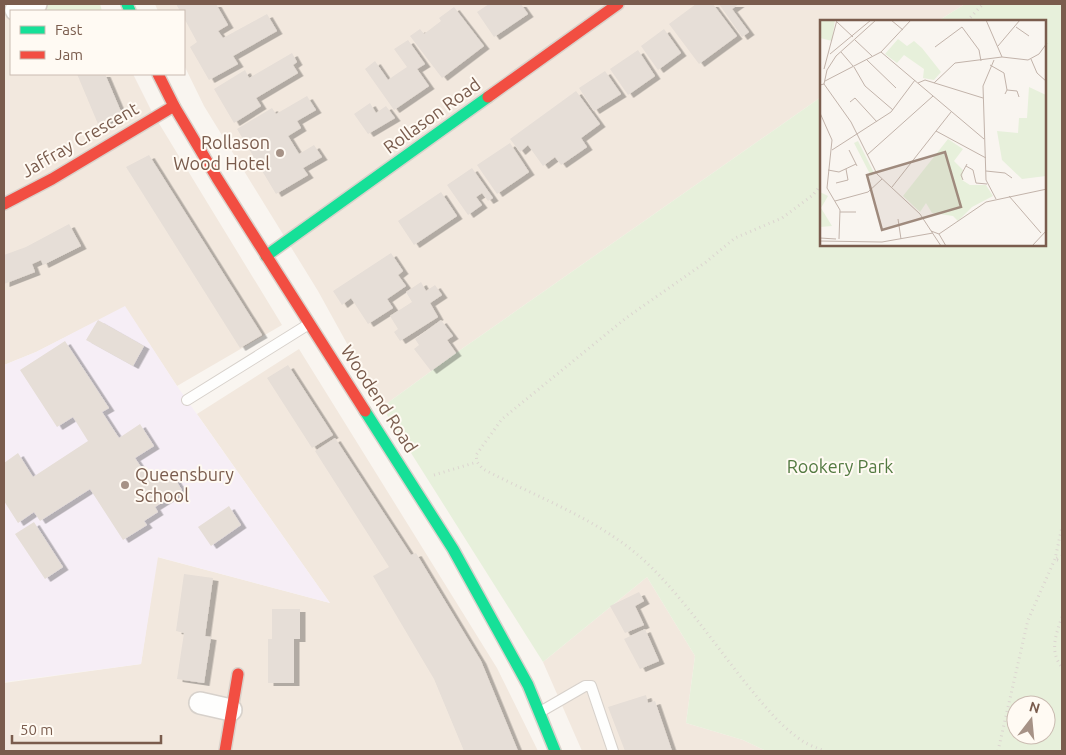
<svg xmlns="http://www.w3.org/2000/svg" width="1066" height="755" font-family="Ubuntu,sans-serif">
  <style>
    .residential { fill: #f2e8de }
    .education { fill: #f6eef6 }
    .green { fill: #e7f0db; fill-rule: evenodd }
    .building { fill: #e6ded7; filter: url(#shadow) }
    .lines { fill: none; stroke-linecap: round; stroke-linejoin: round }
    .lane-casing { stroke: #d7d1cb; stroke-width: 12 }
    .street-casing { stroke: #d7d1cb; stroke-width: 24 }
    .fast-casing { stroke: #d9d2cb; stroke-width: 14 }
    .jam-casing { stroke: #d9d2cb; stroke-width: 14 }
    .path { stroke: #dcd5d0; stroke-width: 3; stroke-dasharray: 1 4; stroke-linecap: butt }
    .lane { stroke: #fefefd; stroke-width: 10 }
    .street { stroke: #fefefd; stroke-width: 21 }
    .fast { stroke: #16e098; stroke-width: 11 }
    .jam { stroke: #f24e42; stroke-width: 11 }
    .poi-dot { fill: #a69286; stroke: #fffaf3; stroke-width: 2 }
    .labels { text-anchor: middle; stroke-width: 4; stroke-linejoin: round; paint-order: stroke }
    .street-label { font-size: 18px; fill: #7a5c4d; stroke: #fffaf3 }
    .poi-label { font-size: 18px; fill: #7a5c4d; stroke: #fffaf3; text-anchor: end }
    .park-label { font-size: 18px; fill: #537a41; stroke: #fffaf3 }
    .inset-road { fill: none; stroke: #c2b3aa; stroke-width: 1 }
    .view { fill: #9f8a7d; fill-opacity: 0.15; stroke: #9f8a7d; stroke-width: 2.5 }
    .inset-edge { fill: none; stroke: #7a5c4d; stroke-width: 2.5 }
  </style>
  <defs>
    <filter id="shadow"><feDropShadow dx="5.5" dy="3" stdDeviation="0" flood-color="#0004"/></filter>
  </defs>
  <rect width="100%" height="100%" fill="#f9f5f0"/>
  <!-- residential -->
  <g class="residential">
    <path d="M4,4H42L45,11H11V74H133L152,112L282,325L177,386L125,307L36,352L4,365Z"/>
    <path d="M155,4H965L938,21H821V97L456,353L382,407L318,291L204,106L184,65V11H158Z"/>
    <path d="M299,349L497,668L538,751H4V683L141,664L157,557L330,603L197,414Z"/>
    <path d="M647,577L695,656L686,723L743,740L766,751H582L543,662Z"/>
  </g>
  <!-- education -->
  <path class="education" d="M125,306L177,386L330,603L158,557L141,664L4,682V365L36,352Z"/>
  <!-- green -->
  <g class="green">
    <path d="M42,4H100L102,11H45Z"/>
    <path d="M965,4H1062V751H766L743,740L686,723L695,656L647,577L543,662L382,407L456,353L821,97V245H1045V21H938ZM1016,705H1046V735H1016Z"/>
  </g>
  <!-- building -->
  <g class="building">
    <path d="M176,4H216L228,25L218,31L223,38L267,14L277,31L233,56L238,64L209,80L190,47L197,42L184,18V11H180Z"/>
    <path d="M489,4H521L528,14L494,37L477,12Z"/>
    <path d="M696,4H713L737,36L699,64L669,24Z"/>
    <path d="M719,4H739L732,9L749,32L742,37Z"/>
    <path d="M454,7L484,46L442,78L410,36L420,29L424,34L441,21L439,18Z"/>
    <path d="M664,29L681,53L658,70L641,46Z"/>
    <path d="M408,40L425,64L417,69L429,86L394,110L365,69L375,61L388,80L395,75L407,67L394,49Z"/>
    <path d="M638,50L655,76L628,95L610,69Z"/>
    <path d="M292,53L297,62L293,65L298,73L256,98L261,106L234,123L214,89L245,70L249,78Z"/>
    <path d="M605,71L621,94L594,111L579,88Z"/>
    <path d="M77,74H105L122,114L98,124Z"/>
    <path d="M576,91L600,124L581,138L587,147L561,165L555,157L543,166L528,145L520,152L510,139Z"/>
    <path d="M307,96L316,110L297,121L301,128L288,136L299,154L314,145L322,157L303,168L308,175L276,194L237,129L272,108L276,114Z"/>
    <path d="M370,103L376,113L386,106L395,118L368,134L354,114Z"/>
    <path d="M510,143L529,172L497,194L477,165Z"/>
    <path d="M149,155L262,335L240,348L126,167Z"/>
    <path d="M472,168L493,198L488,201L482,193L476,197L482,205L468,215L447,185Z"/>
    <path d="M441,192L457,216L414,245L398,221Z"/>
    <path d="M69,224L81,246L43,265L41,260L32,264L35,272L4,284V255L26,247Z"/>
    <path d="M391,253L403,271L398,275L406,286L387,299L393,308L368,324L351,298L342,305L333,291Z"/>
    <path d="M421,282L426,291L435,285L442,295L430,303L438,317L400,341L394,332L398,329L390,316L412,302L406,292Z"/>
    <path d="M98,320L144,346L133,366L86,340Z"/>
    <path d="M441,320L453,336L447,340L456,353L431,371L414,349L419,345L415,339Z"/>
    <path d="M65,341L109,408L102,412L119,438L140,424L154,446L135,458L151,482L170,471L182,490L155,507L158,512L144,521L147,525L123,540L90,489L40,521L34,512L18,523L4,501V463L18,453L33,477L88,441L73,417L57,427L20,370Z"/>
    <path d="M288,365L333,435L312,448L267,378Z"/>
    <path d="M335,438L411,555L416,553L481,661L518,751H464L434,679L373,576L389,567L315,451Z"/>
    <path d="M229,506L241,525L211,546L198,527Z"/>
    <path d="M34,522L63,567L45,579L15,534Z"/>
    <path d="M184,574L213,578L205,636L211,637L204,683L177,679L184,633L176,631Z"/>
    <path d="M639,592L644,601L635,606L644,625L625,633L610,606Z"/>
    <path d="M272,609H300V639H294V683H268V639H272Z"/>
    <path d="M645,629L659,661L640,669L624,639Z"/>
    <path d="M646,695L648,703L655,701L672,751H625L608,707Z"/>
  </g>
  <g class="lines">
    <!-- lane casing -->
    <g class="lane-casing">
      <g id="lane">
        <path d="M187,400L309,324"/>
        <path d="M540,712L585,686H591L613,751"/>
      </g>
    </g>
    <!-- street casing -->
    <g class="street-casing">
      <g id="street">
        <path d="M16,10L36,4"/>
        <path d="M200,703L231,710"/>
      </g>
    </g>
    <!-- fast casing -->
    <g class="fast-casing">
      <g id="fast">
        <path d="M127,4L130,11"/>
        <path d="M266,256L488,97"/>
        <path d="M365,411L453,549L528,685L555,751"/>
      </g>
    </g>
    <!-- jam casing -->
    <g class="jam-casing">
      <g id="jam">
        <path d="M158,74L174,106L217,178L365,411"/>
        <path d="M488,97L618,4"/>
        <path d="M4,204L52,179L174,106"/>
        <path d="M225,751L238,674"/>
      </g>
    </g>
    <!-- path -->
    <g class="path">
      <path d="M967,21L983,4"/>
      <path d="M821,185L813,195L782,218L735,238L706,262L626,318L502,419L476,455L477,462L483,469C542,500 608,522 655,571C691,608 720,652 753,692C767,709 782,727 801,740C808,745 817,748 825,751"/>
      <path d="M434,475L477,462"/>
      <path d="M1062,556L1055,559L1062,562"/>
      <path d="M1062,617C1056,634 1049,652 1062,667"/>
      <path d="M998,751L1028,620L1055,559L1062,527"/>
    </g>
    <!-- lane -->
    <use href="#lane" class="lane"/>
    <!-- street -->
    <use href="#street" class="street"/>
    <!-- fast -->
    <use href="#fast" class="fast"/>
    <!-- jam -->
    <use href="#jam" class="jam"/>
  </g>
  <!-- markers -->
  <g class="poi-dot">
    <circle cx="280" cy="153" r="5"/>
    <circle cx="125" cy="485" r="5"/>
  </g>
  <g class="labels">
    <!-- street labels -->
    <g class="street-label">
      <text transform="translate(432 116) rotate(-36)" y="6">Rollason Road</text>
      <text transform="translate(80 140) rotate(-30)" y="6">Jaffray Crescent</text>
      <text transform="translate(379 399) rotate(57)" y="6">Woodend Road</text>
    </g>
    <!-- poi labels -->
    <g class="poi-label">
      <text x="270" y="149">Rollason<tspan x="270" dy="21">Wood Hotel</tspan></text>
      <text x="135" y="481" text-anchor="start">Queensbury<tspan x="135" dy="21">School</tspan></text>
    </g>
    <!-- park labels -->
    <g class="park-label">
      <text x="840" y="473">Rookery Park</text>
    </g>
  </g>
  <!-- overview -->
  <g transform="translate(820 20)">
    <rect width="226" height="226" fill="#f9f5f0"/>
    <path d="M0,0H15L12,21L0,18V4L9,5L0,4ZM78,19L87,26L94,21L102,28L121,52L114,60L103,58L104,49L84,35L77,43L65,34ZM209,67L226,75V156L202,159L182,140L177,111L198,113L199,98H207ZM128,119L143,129L134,141L143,150L142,160L150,165H166L173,176L152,187L138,201L133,196L112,193L106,183L100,192L83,176ZM38,121L54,153L51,156L34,123ZM0,172L8,176L1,188L12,206L0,207Z" fill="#e7f0db"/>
    <path class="inset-road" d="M71,0L83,10M166,0L182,37M17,2L33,17M196,7L209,16M35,20L52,36M178,26L200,0M115,27L142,7L159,30L161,41M21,32L33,46M61,32L164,119M10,34L51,0M211,39L217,53L227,62M47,40L76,68M174,40L163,66L166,160L176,179M170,45L184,53L187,70L185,74M34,47L45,66L73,90M4,49L17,0M5,61L61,32L91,0M98,63L105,60L163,78M114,63L135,43L182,37L208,40L219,34L227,23M4,64L31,102L57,154L100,194L121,226M0,65L4,64L7,50L16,36L56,0M187,70L197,71L199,77M30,82L35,78L57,102M0,93L12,120L7,168L20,190L19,219M116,111L166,138M12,130L71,92L95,60M29,130L37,146M47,135L113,76M146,146L153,150L156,163L167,164M8,150L19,152L36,144M166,151L185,153L192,158M143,160L141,155L147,144M16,163L28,160L26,149M72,167L131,92M189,176L221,213M15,181L48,172L62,159M20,192H36M78,199L81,219M111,211L119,214L126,226M119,214L166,182L227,169M0,218L16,219M0,221L62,222L113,213M212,226L227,210"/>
    <path class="view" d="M125,132L141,187L62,210L47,155Z"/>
    <rect width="226" height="226" class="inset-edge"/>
  </g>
  <!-- border -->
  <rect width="1066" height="755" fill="none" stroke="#7a5c4d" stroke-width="10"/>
  <!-- legend -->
  <rect x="10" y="10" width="175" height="65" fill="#fffaf3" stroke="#cabbb1"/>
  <rect x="20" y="26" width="25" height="8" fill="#16e098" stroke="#cabbb1"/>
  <text x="55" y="35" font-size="15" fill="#7a5c4d">Fast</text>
  <rect x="20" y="51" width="25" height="8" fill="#f24e42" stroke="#cabbb1"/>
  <text x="55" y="60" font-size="15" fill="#7a5c4d">Jam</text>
  <!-- north arrow -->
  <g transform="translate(1031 720) rotate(16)"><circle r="24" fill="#fffaf3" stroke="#cabbb1"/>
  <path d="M0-4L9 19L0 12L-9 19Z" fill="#a69286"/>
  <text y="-8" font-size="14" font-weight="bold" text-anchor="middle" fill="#7a5c4d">N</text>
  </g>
  <!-- scale -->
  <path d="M12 735v8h149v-8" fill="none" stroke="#7a5c4d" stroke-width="2.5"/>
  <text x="20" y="735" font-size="15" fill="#7a5c4d" stroke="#fffaf3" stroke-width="4" paint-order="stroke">50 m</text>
</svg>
